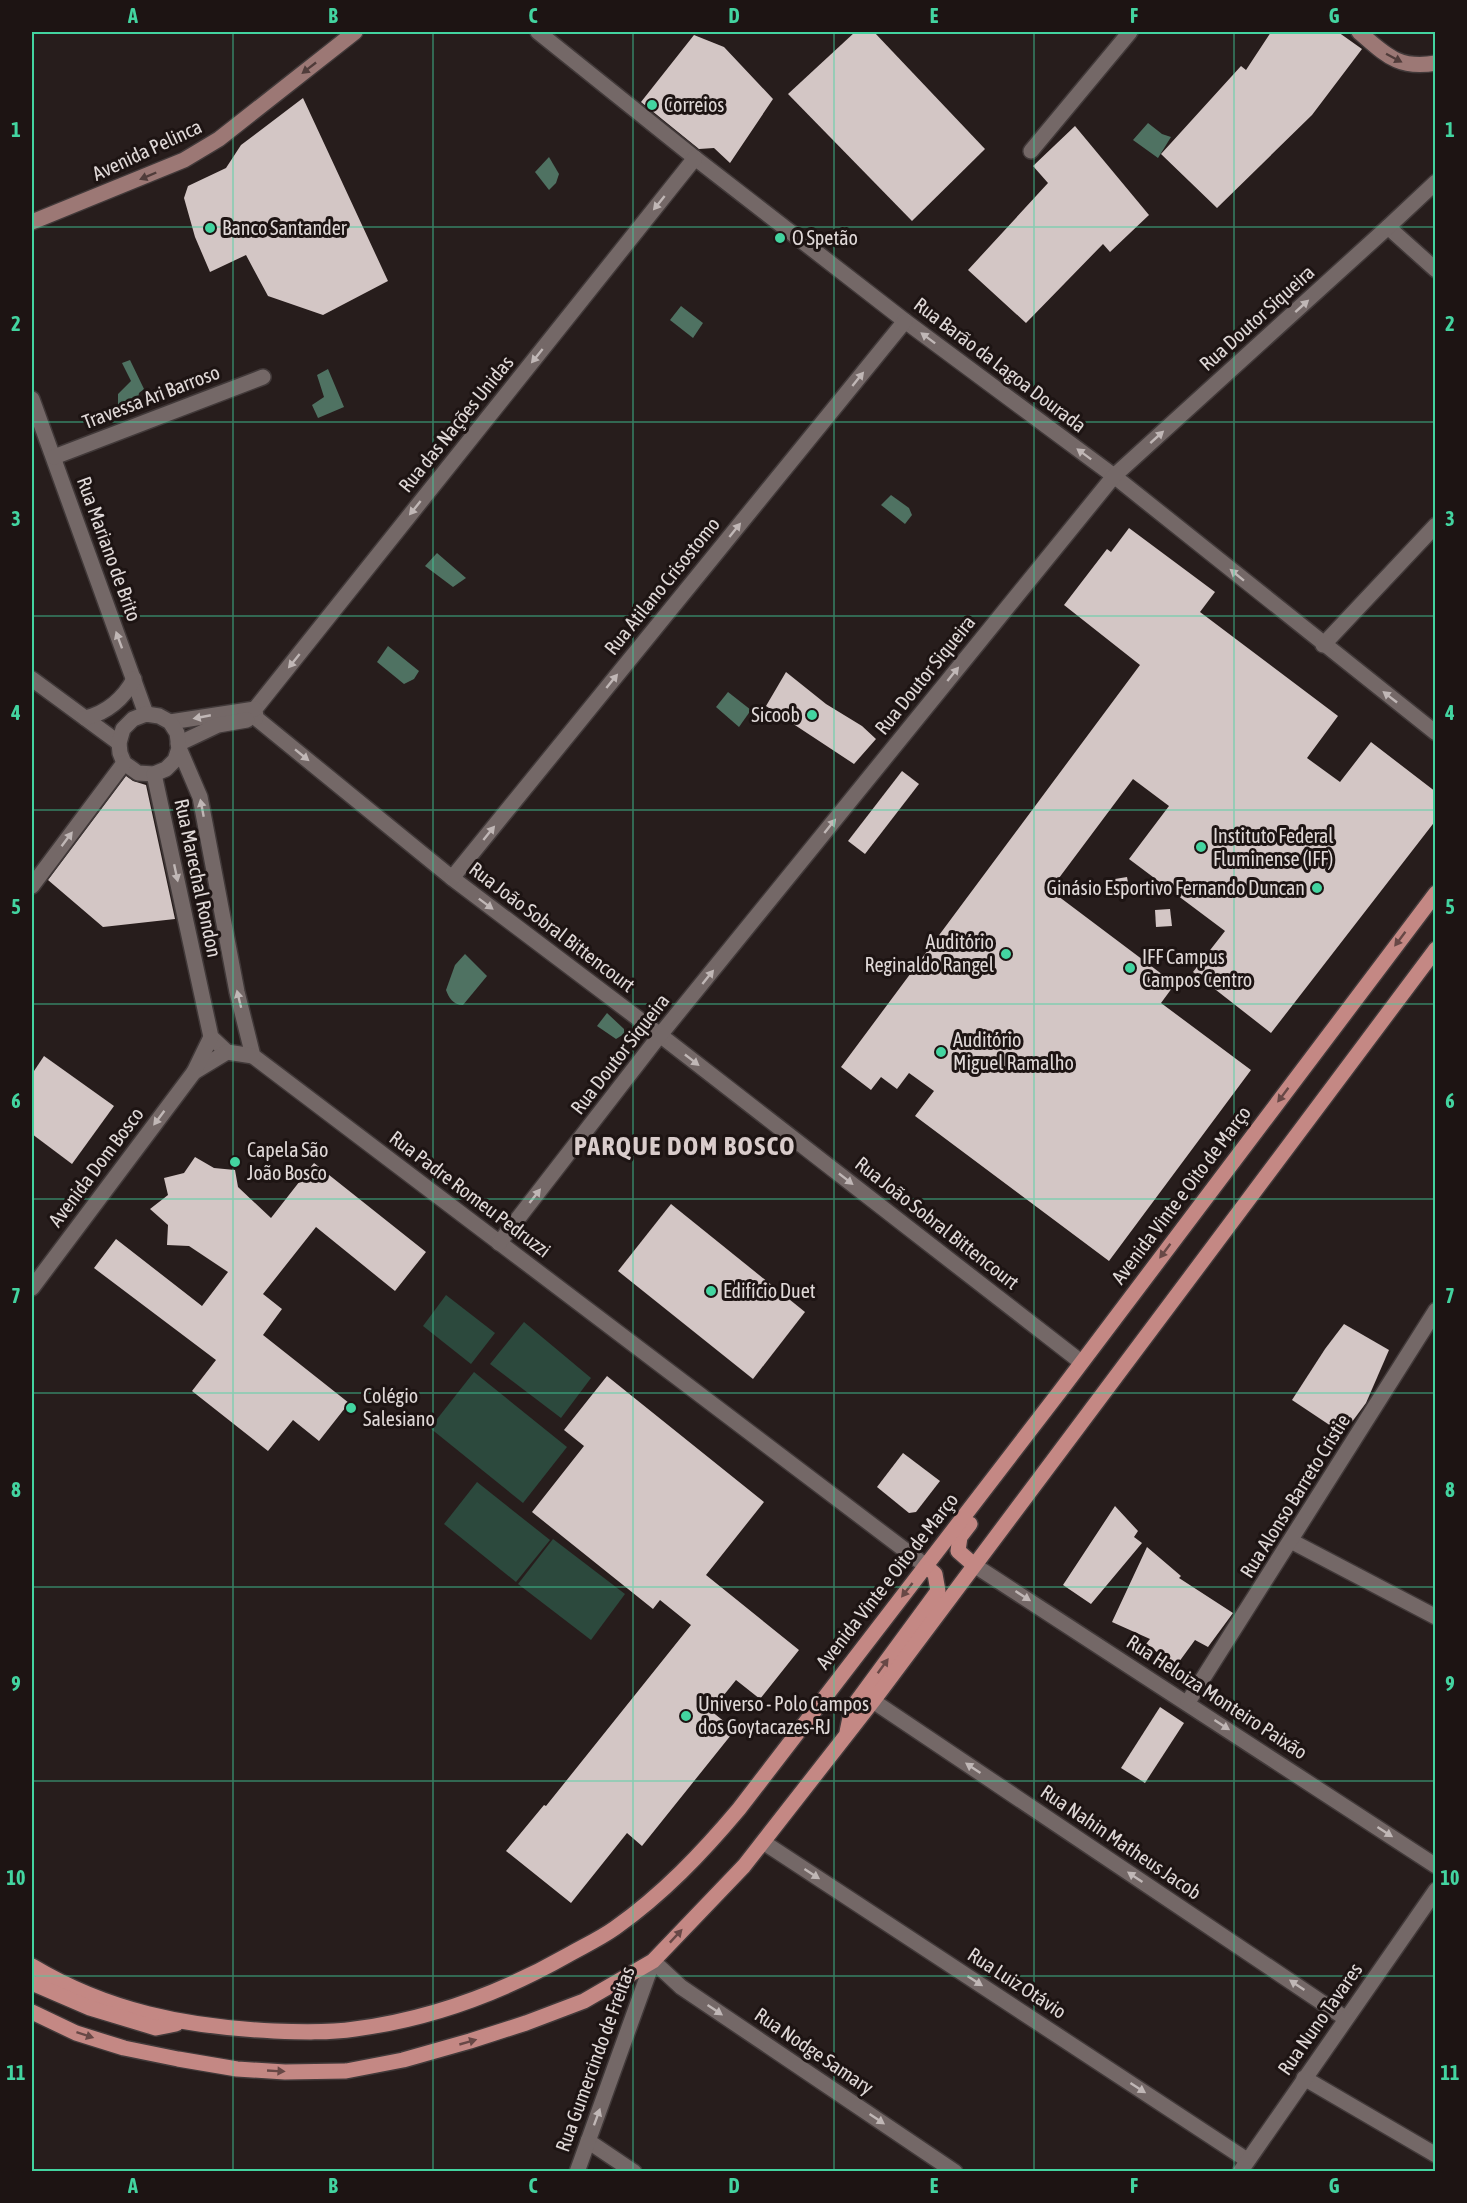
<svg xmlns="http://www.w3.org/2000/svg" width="1467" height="2203" font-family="'Asap Condensed',sans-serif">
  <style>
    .green { fill: #2c493d }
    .water { fill: #4f7262 }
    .building { fill: #d3c6c5 }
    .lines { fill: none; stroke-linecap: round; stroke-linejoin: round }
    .street-casing { stroke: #413939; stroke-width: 18 }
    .secondary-casing { stroke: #413939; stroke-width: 18 }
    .primary-casing { stroke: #413939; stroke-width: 18 }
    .street { stroke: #746867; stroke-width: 15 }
    .secondary { stroke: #9c7875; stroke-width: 15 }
    .primary { stroke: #c48884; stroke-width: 15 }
    .oneway { fill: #503c3a }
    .oneway2 { fill: #c0b7b6 }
    .oneway3 { fill: #684846 }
    .grid { fill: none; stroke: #43d4a0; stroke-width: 1.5; stroke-opacity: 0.55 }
    .poi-dot { fill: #43d4a0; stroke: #1d1413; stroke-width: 2 }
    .labels { text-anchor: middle; stroke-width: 6; stroke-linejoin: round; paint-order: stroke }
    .poi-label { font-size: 20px; fill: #e0d9d8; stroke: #1d1413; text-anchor: start }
    .street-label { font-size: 20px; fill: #e0d9d8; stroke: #1d1413 }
    .district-label { font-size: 26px; font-weight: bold; letter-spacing: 1.5px; fill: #d9cccb; stroke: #1d1413 }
    .neatline { fill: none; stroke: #43d4a0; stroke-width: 2 }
    .grid-label { font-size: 20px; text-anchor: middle; font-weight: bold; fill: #43d4a0 }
  </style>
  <rect width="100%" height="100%" fill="#271d1c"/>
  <!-- green -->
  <g class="green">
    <path d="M446,1295L495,1333L471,1364L423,1326Z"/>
    <path d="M524,1322L591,1378L561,1418L490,1364Z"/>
    <path d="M474,1372L567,1447L523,1503L430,1428Z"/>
    <path d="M477,1482L550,1540L516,1582L444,1524Z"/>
    <path d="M553,1539L625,1594L591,1640L518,1584Z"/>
  </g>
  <!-- water -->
  <g class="water">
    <path d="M1148,123L1162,134L1171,137L1158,158L1133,140Z"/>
    <path d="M549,157L559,174L556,183L549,190L535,172Z"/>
    <path d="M681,306L703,323L693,338L670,320Z"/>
    <path d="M130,360L144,389L139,393L137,403L118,408V394L131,381L122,363Z"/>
    <path d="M328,369L344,407L318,418L312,405L324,397L317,375Z"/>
    <path d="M891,495L909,508L912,515L905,524L881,505Z"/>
    <path d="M437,553L466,578L453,587L425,566Z"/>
    <path d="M388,646L419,671L414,679L404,684L377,662Z"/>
    <path d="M728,692L751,710L739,727L716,707Z"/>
    <path d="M465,954L487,976L463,1005C453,1005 449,998 446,990L455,965Z"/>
    <path d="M607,1013L624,1029V1034L616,1039L597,1026Z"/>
  </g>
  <!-- building -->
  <g class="building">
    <path d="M855,32H874L985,149L912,221L788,94Z"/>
    <path d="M1271,32H1338L1362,49L1312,115L1217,208L1161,154L1241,66L1246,70Z"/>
    <path d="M694,35L724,47L773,99L730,163L714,148L699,149L641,102Z"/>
    <path d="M303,98L388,281L323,315L268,296L246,255L210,272L195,237L184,198L188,186L226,168L241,145Z"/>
    <path d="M1075,126L1149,215L1110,252L1103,244L1026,323L968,270L1048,183L1033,166Z"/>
    <path d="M1129,528L1215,592L1200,612L1338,716L1307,758L1340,782L1371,742L1436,792V820L1271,1033L1193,972L1225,931L1129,859L1169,806L1133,779L1050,890L1175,984L1161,1003L1251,1070L1109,1261L915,1116L934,1091L909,1073L897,1089L881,1077L871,1090L841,1067L1140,665L1064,605L1107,549L1111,552Z"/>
    <path d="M786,672L826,704L862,726L876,739L854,764L766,706Z"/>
    <path d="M902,771L919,784L865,854L848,841Z"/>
    <path d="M126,776L133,781L146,785L175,919L103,927L48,880Z"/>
    <path d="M1127,877L1130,893L1111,896L1109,880Z"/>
    <path d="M1170,909L1172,926L1156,927L1155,910Z"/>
    <path d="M44,1056L114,1106L72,1164L32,1134V1074Z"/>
    <path d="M195,1157L214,1168L235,1170L238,1187L271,1218L314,1163L426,1252L395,1291L316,1227L263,1294L282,1309L263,1335L349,1403L319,1441L293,1420L268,1451L192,1391L216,1360L94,1268L116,1239L202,1306L228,1272L189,1246L167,1245L168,1225L150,1209L168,1195L164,1178L184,1173Z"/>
    <path d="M671,1204L805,1312L753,1379L618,1271Z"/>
    <path d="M1344,1324L1389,1350L1366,1403L1343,1434L1292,1400L1325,1349Z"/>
    <path d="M607,1376L764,1502L706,1575L799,1650L760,1699L736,1680L711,1711L735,1730L642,1846L627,1833L571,1903L506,1851L544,1805L546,1806L691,1625L660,1600L653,1609L532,1512L584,1446L564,1430Z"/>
    <path d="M903,1453L940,1481L916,1512L909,1513L877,1487Z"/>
    <path d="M1115,1506L1138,1531L1134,1537L1142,1543L1091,1604L1063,1585Z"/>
    <path d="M1147,1547L1181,1576L1179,1578L1233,1613L1208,1647L1195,1640L1176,1666L1146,1644L1150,1639L1112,1622Z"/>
    <path d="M1160,1707L1184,1723L1145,1783L1121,1768Z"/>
  </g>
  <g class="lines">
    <!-- street casing -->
    <g class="street-casing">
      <g id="street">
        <path d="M538,32L695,158L905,321L1114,476L1436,733"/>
        <path d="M1031,151L1130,32"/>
        <path d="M1388,227L1436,270"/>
        <path d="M32,399L146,714"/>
        <path d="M54,457L263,377"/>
        <path d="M1323,645L1436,525"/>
        <path d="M32,679L119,743"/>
        <path d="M85,718C107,713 124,698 134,679"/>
        <path d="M256,718L452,878L660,1035L1081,1362"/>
        <path d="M256,718L255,709L695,158"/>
        <path d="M170,722L255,709"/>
        <path d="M178,744L218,725L247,720"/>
        <path d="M179,748L175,760L166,769L154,774L138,773L124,763L120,753L119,743L123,729L133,719L146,714L159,716L170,722L177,733L179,748L200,797L237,992L253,1056L926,1566"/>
        <path d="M154,774L211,1037L227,1052L253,1056"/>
        <path d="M452,878L905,321"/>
        <path d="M32,886L124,763"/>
        <path d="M194,1072L227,1052"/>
        <path d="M499,1243L660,1035L1114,476L1388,227L1436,182"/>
        <path d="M32,1288L194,1072L211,1037"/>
        <path d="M1291,1541L1436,1617"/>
        <path d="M974,1565L1436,1866"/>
        <path d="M873,1701L1345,2018"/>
        <path d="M1188,1702L1436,1310"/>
        <path d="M763,1842L1247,2160"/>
        <path d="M1304,2078L1436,2155"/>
        <path d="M588,2141L634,2172"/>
        <path d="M577,2172L653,1961L681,1987L955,2172"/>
        <path d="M1240,2172L1436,1890"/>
      </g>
    </g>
    <!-- secondary casing -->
    <g class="secondary-casing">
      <g id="secondary">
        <path d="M1359,32C1385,54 1398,70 1436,63"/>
        <path d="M32,222L184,160L219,139L355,32"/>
      </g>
    </g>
    <!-- primary casing -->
    <g class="primary-casing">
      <g id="primary">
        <path d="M970,1524L960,1537L958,1551L974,1565"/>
        <path d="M847,1732L852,1708L938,1591L935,1574L926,1566"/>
        <path d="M32,1966C107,2011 186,2027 274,2031C300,2032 329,2033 355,2029C430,2019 503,1992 568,1955C584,1946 601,1938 615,1928C663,1894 702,1853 739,1809L1061,1390L1436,893"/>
        <path d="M32,1983L90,2008L156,2028L176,2024"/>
        <path d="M32,2012L76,2033L124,2048L178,2059L237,2069L285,2072L346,2071L403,2060L470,2041L526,2023L584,2001L653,1961L744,1866L873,1701L1436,949"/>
      </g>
    </g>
    <!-- street -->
    <use href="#street" class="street"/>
    <!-- secondary -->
    <use href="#secondary" class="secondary"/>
    <!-- primary -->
    <use href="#primary" class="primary"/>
  </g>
  <!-- one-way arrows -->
  <defs><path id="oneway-solid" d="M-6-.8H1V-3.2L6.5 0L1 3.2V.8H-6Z" transform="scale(1.5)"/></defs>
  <g class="oneway">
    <use href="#oneway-solid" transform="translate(1394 58) rotate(28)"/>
    <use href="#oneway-solid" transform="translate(309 68) rotate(142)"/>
    <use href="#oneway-solid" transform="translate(148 176) rotate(157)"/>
  </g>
  <g class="oneway2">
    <use href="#oneway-solid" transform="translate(659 203) rotate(129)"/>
    <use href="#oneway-solid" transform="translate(1302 306) rotate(-42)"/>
    <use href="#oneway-solid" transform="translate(928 338) rotate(-143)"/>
    <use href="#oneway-solid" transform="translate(537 356) rotate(129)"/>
    <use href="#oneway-solid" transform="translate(858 379) rotate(-51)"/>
    <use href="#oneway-solid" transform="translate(1157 437) rotate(-42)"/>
    <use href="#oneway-solid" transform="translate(1084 454) rotate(-143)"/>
    <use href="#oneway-solid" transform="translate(415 508) rotate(129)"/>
    <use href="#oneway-solid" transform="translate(735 530) rotate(-51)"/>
    <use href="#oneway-solid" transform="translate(1237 575) rotate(-141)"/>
    <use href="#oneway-solid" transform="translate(119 640) rotate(-110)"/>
    <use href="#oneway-solid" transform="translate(294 661) rotate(129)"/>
    <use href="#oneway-solid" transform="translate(953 674) rotate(-51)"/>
    <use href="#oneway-solid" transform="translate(612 681) rotate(-51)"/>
    <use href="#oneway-solid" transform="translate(1390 697) rotate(-142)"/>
    <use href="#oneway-solid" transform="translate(202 717) rotate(169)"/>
    <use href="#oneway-solid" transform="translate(302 755) rotate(39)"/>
    <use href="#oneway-solid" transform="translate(202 808) rotate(-101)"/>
    <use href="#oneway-solid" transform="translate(830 826) rotate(-51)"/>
    <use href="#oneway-solid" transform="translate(489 833) rotate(-51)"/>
    <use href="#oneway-solid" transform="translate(67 839) rotate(-53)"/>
    <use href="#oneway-solid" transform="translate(176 873) rotate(78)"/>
    <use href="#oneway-solid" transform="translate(486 904) rotate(37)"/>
    <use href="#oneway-solid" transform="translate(708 977) rotate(-51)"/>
    <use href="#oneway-solid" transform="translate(239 999) rotate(-104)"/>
    <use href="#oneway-solid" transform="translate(692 1060) rotate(38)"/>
    <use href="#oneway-solid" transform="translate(159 1118) rotate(127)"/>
    <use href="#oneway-solid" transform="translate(846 1179) rotate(38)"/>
    <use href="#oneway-solid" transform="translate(535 1196) rotate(-52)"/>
    <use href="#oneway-solid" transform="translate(1023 1596) rotate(33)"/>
    <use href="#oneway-solid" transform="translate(1222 1725) rotate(33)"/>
    <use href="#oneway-solid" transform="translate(973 1768) rotate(-146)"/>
    <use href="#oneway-solid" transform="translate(1385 1832) rotate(33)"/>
    <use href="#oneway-solid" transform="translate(812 1874) rotate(33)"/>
    <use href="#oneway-solid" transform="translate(1135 1877) rotate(-146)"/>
    <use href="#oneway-solid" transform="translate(975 1981) rotate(33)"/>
    <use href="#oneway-solid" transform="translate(1297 1985) rotate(-146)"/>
    <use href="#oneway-solid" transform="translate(715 2010) rotate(34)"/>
    <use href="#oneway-solid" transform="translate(1138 2088) rotate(33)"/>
    <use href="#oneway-solid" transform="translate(597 2117) rotate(-70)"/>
    <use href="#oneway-solid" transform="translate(877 2119) rotate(34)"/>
  </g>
  <g class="oneway3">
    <use href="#oneway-solid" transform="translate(1400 939) rotate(127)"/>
    <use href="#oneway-solid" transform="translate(1283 1095) rotate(127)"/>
    <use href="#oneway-solid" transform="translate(1165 1251) rotate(127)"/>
    <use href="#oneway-solid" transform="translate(907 1590) rotate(128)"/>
    <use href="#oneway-solid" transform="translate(883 1666) rotate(-54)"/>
    <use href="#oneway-solid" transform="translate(676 1936) rotate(-47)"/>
    <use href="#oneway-solid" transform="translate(85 2035) rotate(18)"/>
    <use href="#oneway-solid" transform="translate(468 2042) rotate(-16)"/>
    <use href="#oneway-solid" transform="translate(276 2071) rotate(3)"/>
  </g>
  <!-- grid -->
  <path class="grid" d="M233,32V2172M433,32V2172M633,32V2172M834,32V2172M1034,32V2172M1234,32V2172M32,227H1436M32,422H1436M32,616H1436M32,810H1436M32,1004H1436M32,1199H1436M32,1393H1436M32,1587H1436M32,1781H1436M32,1976H1436"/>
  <!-- markers -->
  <g class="poi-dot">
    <circle cx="652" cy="105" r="6"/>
    <circle cx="210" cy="228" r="6"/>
    <circle cx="780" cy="238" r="6"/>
    <circle cx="812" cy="715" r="6"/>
    <circle cx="1201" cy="847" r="6"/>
    <circle cx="1317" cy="888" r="6"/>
    <circle cx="1006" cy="954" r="6"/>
    <circle cx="1130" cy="968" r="6"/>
    <circle cx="941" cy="1052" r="6"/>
    <circle cx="235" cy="1162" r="6"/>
    <circle cx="711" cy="1291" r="6"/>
    <circle cx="351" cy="1408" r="6"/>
    <circle cx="686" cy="1716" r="6"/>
  </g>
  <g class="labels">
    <!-- poi labels -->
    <g class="poi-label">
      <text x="664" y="112">Correios</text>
      <text x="222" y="235">Banco Santander</text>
      <text x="792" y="245">O Spetão</text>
      <text x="800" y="722" text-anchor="end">Sicoob</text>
      <text x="1213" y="843">Instituto Federal<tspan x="1213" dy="23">Fluminense (IFF)</tspan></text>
      <text x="1305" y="895" text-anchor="end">Ginásio Esportivo Fernando Duncan</text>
      <text x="994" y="949" text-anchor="end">Auditório<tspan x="994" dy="23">Reginaldo Rangel</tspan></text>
      <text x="1142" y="964">IFF Campus<tspan x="1142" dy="23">Campos Centro</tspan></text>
      <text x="953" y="1047">Auditório<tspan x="953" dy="23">Miguel Ramalho</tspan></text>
      <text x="247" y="1157">Capela São<tspan x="247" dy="23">João Bosco</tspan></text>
      <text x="723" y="1298">Edifício Duet</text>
      <text x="363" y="1403">Colégio<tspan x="363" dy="23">Salesiano</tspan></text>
      <text x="698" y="1711">Universo - Polo Campos<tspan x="698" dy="23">dos Goytacazes-RJ</tspan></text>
    </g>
    <!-- street labels -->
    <g class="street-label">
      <text transform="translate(147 150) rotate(-25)" y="7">Avenida Pelinca</text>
      <text transform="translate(1257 318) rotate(-42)" y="7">Rua Doutor Siqueira</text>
      <text transform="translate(1000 365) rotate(37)" y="7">Rua Barão da Lagoa Dourada</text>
      <text transform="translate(151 397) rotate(-21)" y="7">Travessa Ari Barroso</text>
      <text transform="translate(456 424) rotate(-51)" y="7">Rua das Nações Unidas</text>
      <text transform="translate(109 549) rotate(70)" y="7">Rua Mariano de Brito</text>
      <text transform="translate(662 586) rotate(-51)" y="7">Rua Atilano Crisostomo</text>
      <text transform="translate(925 675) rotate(-51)" y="7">Rua Doutor Siqueira</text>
      <text transform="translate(198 878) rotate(78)" y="7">Rua Marechal Rondon</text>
      <text transform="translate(552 927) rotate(37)" y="7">Rua João Sobral Bittencourt</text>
      <text transform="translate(620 1054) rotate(-52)" y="7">Rua Doutor Siqueira</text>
      <text transform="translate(96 1167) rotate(-53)" y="7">Avenida Dom Bosco</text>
      <text transform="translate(470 1194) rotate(37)" y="7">Rua Padre Romeu Pedruzzi</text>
      <text transform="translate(1181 1195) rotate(-53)" y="7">Avenida Vinte e Oito de Março</text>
      <text transform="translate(937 1223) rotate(38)" y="7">Rua João Sobral Bittencourt</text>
      <text transform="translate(1295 1496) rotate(-58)" y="7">Rua Alonso Barreto Cristie</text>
      <text transform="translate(887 1581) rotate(-52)" y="7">Avenida Vinte e Oito de Março</text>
      <text transform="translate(1217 1697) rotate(33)" y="7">Rua Heloiza Monteiro Paixão</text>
      <text transform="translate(1121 1842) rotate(34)" y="7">Rua Nahin Matheus Jacob</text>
      <text transform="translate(1017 1983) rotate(33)" y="7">Rua Luiz Otávio</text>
      <text transform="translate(1320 2019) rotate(-55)" y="7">Rua Nuno Tavares</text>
      <text transform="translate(814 2051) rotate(34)" y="7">Rua Nodge Samary</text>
      <text transform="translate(595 2059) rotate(-70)" y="7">Rua Gumercindo de Freitas</text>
    </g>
    <!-- district labels -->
    <g class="district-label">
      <text x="685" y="1155">PARQUE DOM BOSCO</text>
    </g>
  </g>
  <!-- border -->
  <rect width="1467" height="2203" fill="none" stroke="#1d1413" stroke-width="66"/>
  <rect x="33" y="33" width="1401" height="2137" class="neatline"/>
  <g class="grid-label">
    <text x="133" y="23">A</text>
    <text x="333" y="23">B</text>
    <text x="533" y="23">C</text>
    <text x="734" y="23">D</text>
    <text x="934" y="23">E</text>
    <text x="1134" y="23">F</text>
    <text x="1334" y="23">G</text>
    <text x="16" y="137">1</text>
    <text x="1450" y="137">1</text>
    <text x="16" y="331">2</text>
    <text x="1450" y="331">2</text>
    <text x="16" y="526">3</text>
    <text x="1450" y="526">3</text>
    <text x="16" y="720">4</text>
    <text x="1450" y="720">4</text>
    <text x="16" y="914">5</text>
    <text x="1450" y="914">5</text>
    <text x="16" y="1108">6</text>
    <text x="1450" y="1108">6</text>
    <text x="16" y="1303">7</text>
    <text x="1450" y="1303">7</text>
    <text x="16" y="1497">8</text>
    <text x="1450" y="1497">8</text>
    <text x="16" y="1691">9</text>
    <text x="1450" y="1691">9</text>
    <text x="16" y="1885">10</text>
    <text x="1450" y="1885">10</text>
    <text x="16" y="2080">11</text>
    <text x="1450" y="2080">11</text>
    <text x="133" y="2193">A</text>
    <text x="333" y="2193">B</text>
    <text x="533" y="2193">C</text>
    <text x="734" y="2193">D</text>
    <text x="934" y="2193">E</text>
    <text x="1134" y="2193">F</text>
    <text x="1334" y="2193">G</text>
  </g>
</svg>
